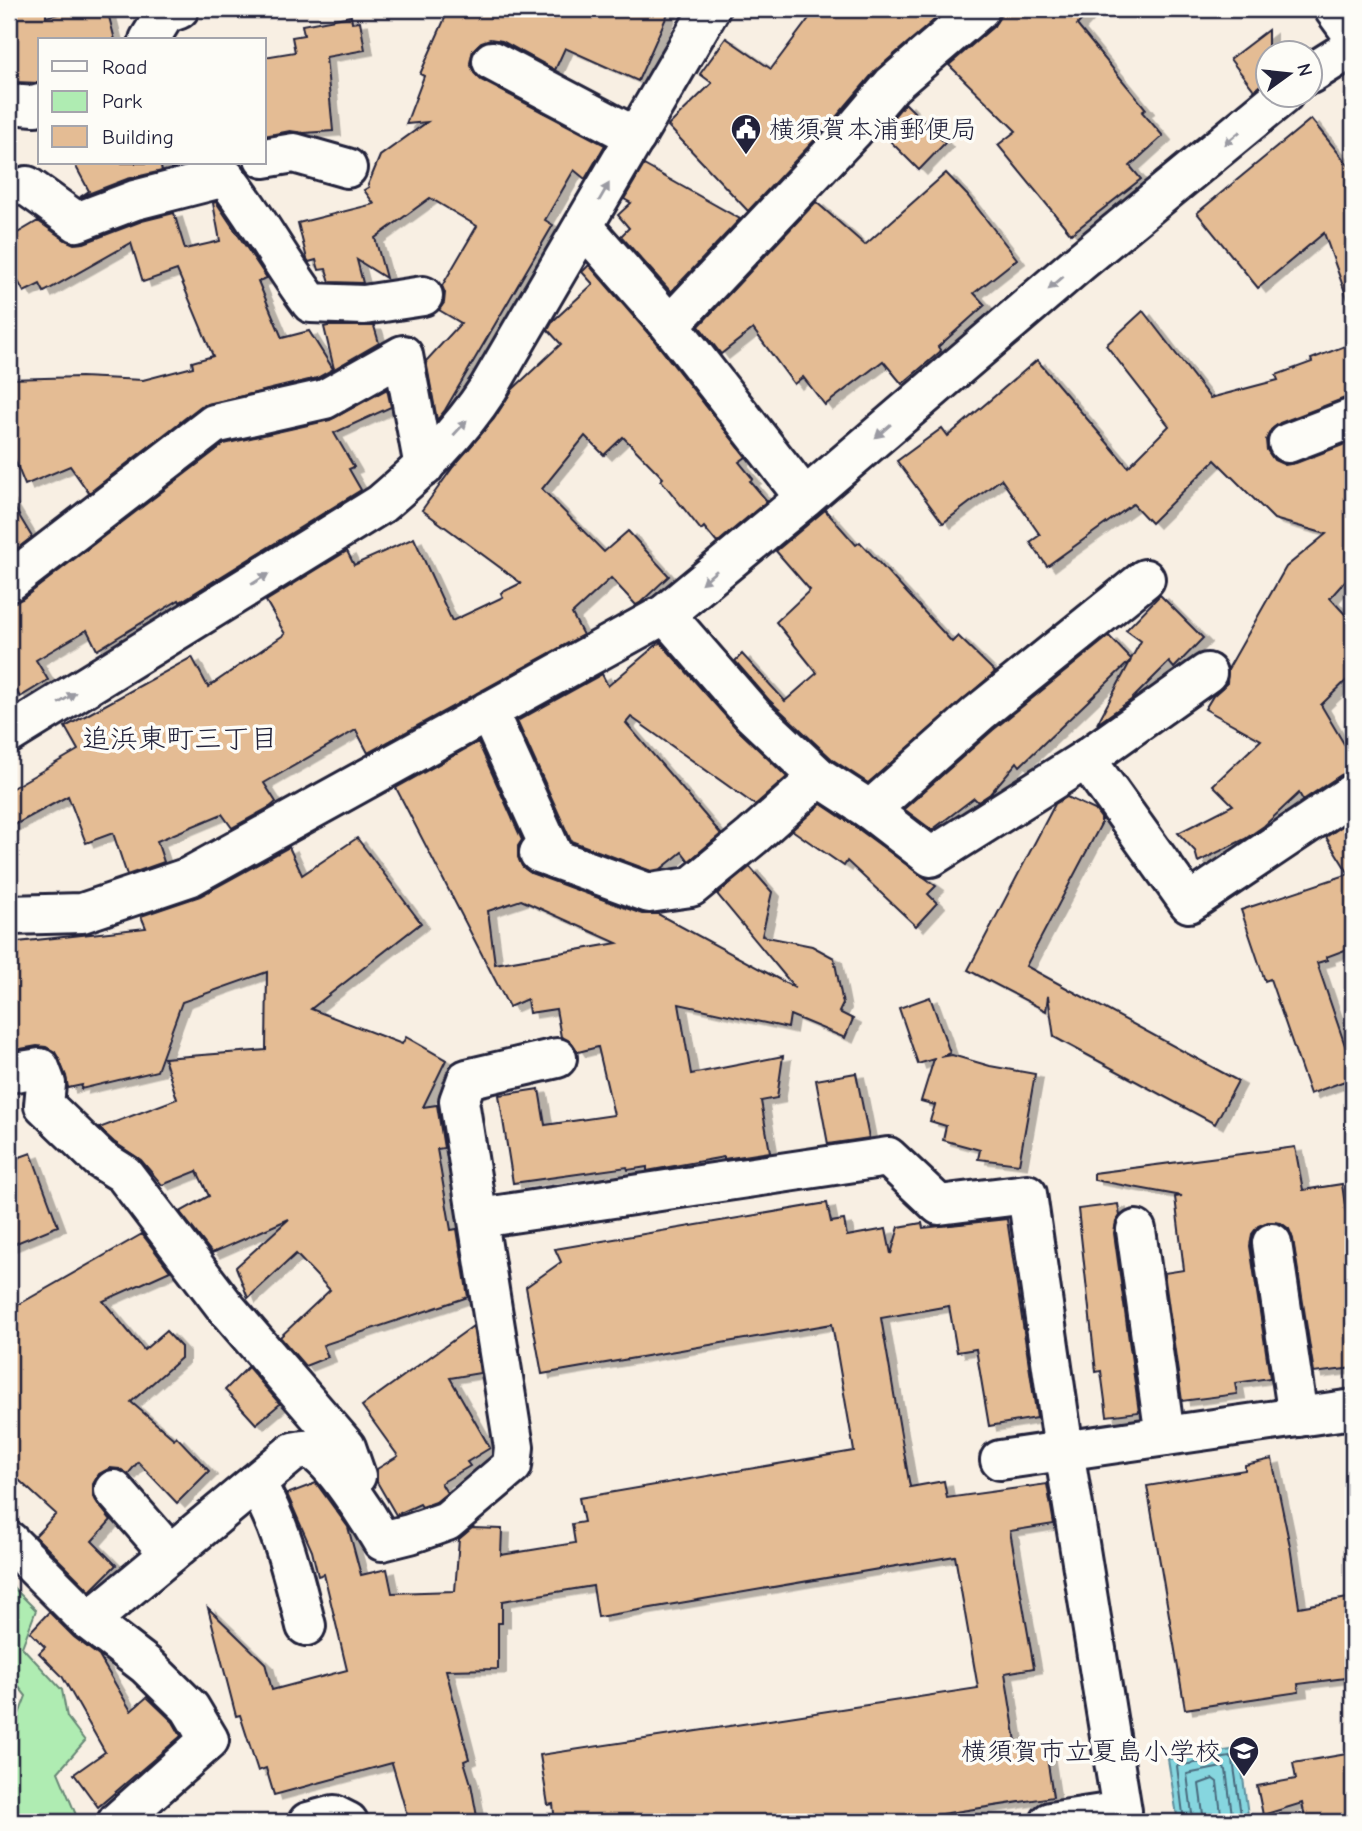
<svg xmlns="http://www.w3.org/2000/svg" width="1362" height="1831" font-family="'Comic Neue','Klee One',sans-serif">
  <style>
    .green { fill: #afecb2; stroke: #688776; stroke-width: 2 }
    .water { fill: #86d6df; stroke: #5e8e9d; stroke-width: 2 }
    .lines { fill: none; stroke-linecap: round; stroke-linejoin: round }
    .shore { stroke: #4a6a7d; stroke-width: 2 }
    .building { fill: #e4bc94; stroke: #22223b; stroke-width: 2; fill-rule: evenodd; filter: url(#shadow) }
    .minor-casing { stroke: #22223b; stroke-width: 44 }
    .minor { stroke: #fdfcf7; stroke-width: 38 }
    .oneway { fill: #9a9aa2 }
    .labels { text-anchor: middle; stroke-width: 7; stroke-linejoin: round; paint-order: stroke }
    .poi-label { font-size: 26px; fill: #22223b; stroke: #fdfcf7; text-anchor: start }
    .neighbourhood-label { font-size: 28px; fill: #22223b; stroke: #fdfcf7 }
  </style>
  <defs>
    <filter id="shadow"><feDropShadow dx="8" dy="4.5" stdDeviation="0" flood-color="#0004"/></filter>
  </defs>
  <rect width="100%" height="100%" fill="#f8efe3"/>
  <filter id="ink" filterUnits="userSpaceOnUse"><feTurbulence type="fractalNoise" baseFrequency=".0143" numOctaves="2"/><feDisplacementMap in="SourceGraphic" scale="14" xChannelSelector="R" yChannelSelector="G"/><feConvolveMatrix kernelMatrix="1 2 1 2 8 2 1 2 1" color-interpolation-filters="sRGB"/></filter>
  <g filter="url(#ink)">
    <!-- green -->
    <path class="green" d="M9,1583L36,1610L22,1647L62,1690L67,1717L85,1741L58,1772L79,1822H9V1728L18,1717L26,1696L9,1675Z"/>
    <!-- water -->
    <path class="water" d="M1239,1749L1249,1822H1178L1168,1759Z"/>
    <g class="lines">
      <!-- shore -->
      <g class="shore">
        <path d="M1184,1822L1177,1766L1230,1757L1233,1760L1242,1822"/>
        <path d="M1193,1822L1187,1774L1222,1767L1226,1770L1233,1822"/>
        <path d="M1204,1822L1199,1784L1213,1779L1217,1782L1222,1822"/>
      </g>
    </g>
    <!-- building -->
    <g class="building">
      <path d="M9,9H46V17L79,9H107L115,40H40V83L14,82L12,43H9Z"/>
      <path d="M449,9H670L638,81L565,48L555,70L502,41L490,39L481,42L473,50L470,63L474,73L481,80L605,145L585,179L574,170L545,220L553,225L445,410L437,420L426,361L461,323L439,310L444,303L445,293L442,286L477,226L430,198L375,238L386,278L357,260L363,283L330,282L326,269L319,270L316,260L309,262L307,259L298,223L374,204L364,190L369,187L368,185L380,156L427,122L406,124L424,76L420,74Z"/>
      <path d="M816,9H947L875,71L837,116L748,211L668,126L712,83L700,74L726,38L771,69Z"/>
      <path d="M1003,9H1092L1077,25L1146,109L1142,112L1163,136L1130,166L1141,179L1071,234L998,145L1016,131L949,65L994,26Z"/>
      <path d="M351,16L352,22L360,21L365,50L326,57L333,131L304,133L290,131L264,136V57L295,52L292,37L304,35L302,25Z"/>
      <path d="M1268,30V79L1254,90L1230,59Z"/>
      <path d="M905,103L945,143L919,170L881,132Z"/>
      <path d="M1311,119L1353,171V302L1349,303L1324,233L1258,288L1197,213Z"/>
      <path d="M74,163H160L162,171L127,179L80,197L89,191Z"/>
      <path d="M644,165L740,219L671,292L621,236L629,228L618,215L631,203L624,199Z"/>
      <path d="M946,173L967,195L1017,259L974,293L985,305L938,347L941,351L902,384L883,361L825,405L803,377L794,384L753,329L721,354L699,326L816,202L865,245Z"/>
      <path d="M216,202L267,278L258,281L282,338L309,331L333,369L317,378L201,406L89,493L70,466L25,485L9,446V379L81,377L143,380L193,367L192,362L213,356L177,270L143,282L131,243L44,292L40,284L24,292L9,265V238L38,221L65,240L74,244L84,243L142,221L174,213L185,249L220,241L213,203Z"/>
      <path d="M589,265L653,339L746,457L739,462L753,479L750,481L767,501L717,543L704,527L701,530L661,480L663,478L623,437L604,455L585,436L542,489L604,552L628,531L669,576L640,603L636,605L611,578L572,614L583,635L368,753L356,730L264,783L276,802L270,807L232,828L222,814L157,841L164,862L127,875L113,833L86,843L68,796L9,828V790L78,750L65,727L192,657L208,687L285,634L266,601L347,551L354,565L414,538L452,621L503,597L501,593L521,583L422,510L453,467L494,419L513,389L561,344L548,330L553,321L593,284L582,272Z"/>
      <path d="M1143,311L1210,398L1278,380L1276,375L1312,362L1311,359L1353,343V397L1345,398L1280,423L1271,430L1266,440L1267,450L1274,460L1285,465L1296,463L1353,441V572L1330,598L1353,623V674L1321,705L1353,759V771L1341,775L1303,800L1299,793L1264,826L1245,839L1198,862L1195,851L1178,833L1233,805L1213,785L1261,740L1205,709L1213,696L1227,683L1228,669L1286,567L1326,534L1274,519L1215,460L1151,523L1133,504L1047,566L1030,542L1040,535L1001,479L943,523L897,461L942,428L948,436L1037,360L1128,467L1169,426L1106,345Z"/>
      <path d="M328,326H374L379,343L334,369L324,327Z"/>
      <path d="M387,389L391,407L334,433L354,467L349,469L361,490L180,602L179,600L97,650L87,630L36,660L48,680L20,697L9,678V603L22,599L224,444L330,420Z"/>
      <path d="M9,499L32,537L9,555Z"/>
      <path d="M825,510L856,545L860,542L952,642L958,636L995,672L868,783L833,760L769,700L735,661L742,654L785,701L817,673L776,622L810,590L776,551Z"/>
      <path d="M1160,595L1203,638L1174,668L1169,662L1131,700L1097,724L1131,660L1020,766L1017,762L990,794L978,802L974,798L932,830L904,809L993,730L1109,636L1131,659L1141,641L1126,630Z"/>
      <path d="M660,642L737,729L787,777L755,805L631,717L626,723L721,834L689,861L682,852L661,869L651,871L571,841L517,721L602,674L608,686Z"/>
      <path d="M478,742L522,840L518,846V857L522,866L531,873L642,914H658L795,988L717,894L750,867L772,892L762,936L812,946L834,958L843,1004L839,1012L853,1019L845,1038L790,1015L788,1028L679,1004L691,1074L783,1056L777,1098L761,1101L770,1152L724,1159V1157L647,1171V1167L628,1170L627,1167L513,1183L499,1095L539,1089L545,1125L614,1115L598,1047L578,1052L572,1043L561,1037L556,1009L529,1013L527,999L509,1007L396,788ZM521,900L617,943L495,964L488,911Z"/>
      <path d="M1067,797L1095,810L1101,818V824L1026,966L1238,1081L1215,1124L1054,1037L1048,996L1046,1011L968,970L1055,804Z"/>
      <path d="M821,804L857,828L936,886L928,894L937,903L916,926L847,861L844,866L792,830Z"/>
      <path d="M1353,819V947L1326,957L1327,960L1317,963L1353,1069V1078L1310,1094L1270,979L1265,981L1241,910L1349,874L1326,837Z"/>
      <path d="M357,838L421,923L311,1009L402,1044L406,1037L446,1060L423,1107L437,1105L444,1148L437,1149L451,1230L457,1229L468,1297L323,1345L328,1357L305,1366L280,1337L330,1290L296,1254L248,1298L236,1267L289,1219L212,1253L180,1212L209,1196L197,1171L162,1185L141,1160L114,1142L99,1128L177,1099L164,1058L266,1050L267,972L182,1002L157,1071L81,1089L82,1085L68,1088L66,1076L55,1052L46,1047L37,1046L9,1051V943L146,928L141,916L200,896L289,847L302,875Z"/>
      <path d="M930,997L950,1053L940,1057L952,1055L990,1066L1035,1074L1019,1164L978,1159L980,1150L943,1140L946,1126L930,1121L935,1105L921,1101L934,1059L918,1064L899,1008Z"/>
      <path d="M856,1073L869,1138L828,1144L816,1080Z"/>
      <path d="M1295,1147L1303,1190L1342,1184L1353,1263V1368L1314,1373L1293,1239L1289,1229L1281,1223L1268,1222L1258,1226L1252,1234L1250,1246L1270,1378L1235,1383L1237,1394L1182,1401L1164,1273L1184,1270L1175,1197L1182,1196L1094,1180V1173Z"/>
      <path d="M31,1153L58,1226L9,1246V1161Z"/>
      <path d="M827,1203L831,1222L844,1220L847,1236L886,1229L891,1254L899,1227L922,1223L923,1228L1007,1219L1037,1418L989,1426L976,1349L957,1352L949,1306L881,1318L910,1487L944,1481L947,1498L1047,1484L1054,1524L1010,1531L1034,1668L1005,1673L1017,1748L1045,1744L1053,1797L889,1822H555L553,1804L548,1805L540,1755L978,1688L955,1556L598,1617L593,1586L502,1601V1623H498V1669L446,1670L469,1759L464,1761L471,1784L478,1822H409L392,1763L274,1795L266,1768L258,1771L240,1715L236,1716L208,1608L265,1663L272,1690L347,1670L324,1574L318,1576L312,1551L287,1494L316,1483L348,1527L361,1575L387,1569L392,1593L455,1591L459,1539L472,1528L502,1529L501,1555L575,1543L572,1524L584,1522L579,1498L854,1451L832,1324L542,1374L526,1287L561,1262L555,1249Z"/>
      <path d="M1118,1204L1120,1216L1116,1222L1114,1233L1139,1412L1107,1416L1101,1371L1096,1372L1078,1209Z"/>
      <path d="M142,1234L170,1271L103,1301L144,1350L166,1331L181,1347V1358L131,1402L174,1439L176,1436L209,1471L177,1503L138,1462L128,1474L120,1469L110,1468L99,1474L93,1484V1495L98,1504L111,1520L92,1541L116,1565L90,1591L35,1536L56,1514L9,1471V1310Z"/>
      <path d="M473,1326L480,1373L450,1378L490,1448L467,1462L470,1466L441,1483L447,1493L436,1502L422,1507L420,1504L396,1515L377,1482V1469L398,1456L362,1406Z"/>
      <path d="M248,1367L280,1404L256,1424L225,1390Z"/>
      <path d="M1272,1459L1290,1546L1299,1607L1353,1597V1677L1298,1684L1299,1692L1185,1709L1147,1486L1245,1470V1465Z"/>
      <path d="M49,1612L74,1637L99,1656L131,1711L147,1697L173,1722L181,1736L98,1807L74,1774L105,1752L62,1676L39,1653L45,1647L30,1632Z"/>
      <path d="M1353,1753V1822H1306L1302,1803L1263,1815L1257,1786L1296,1779L1293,1763Z"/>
    </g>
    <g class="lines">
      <!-- minor casing -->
      <g class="minor-casing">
        <g id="minor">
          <path d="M1334,9L1353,35"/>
          <path d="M149,40L165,14L179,9"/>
          <path d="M492,61L636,137"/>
          <path d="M1310,74L1353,47"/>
          <path d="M9,104L35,106L40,104"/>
          <path d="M264,158L294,153L347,168"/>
          <path d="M27,186L77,222L135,200L225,177C257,217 280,262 311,303L364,305L423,296"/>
          <path d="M584,227L670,325L805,498"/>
          <path d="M670,325L853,131L892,85L980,9"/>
          <path d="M1288,443L1353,418"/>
          <path d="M9,582L214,424L325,399L403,355L424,467"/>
          <path d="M665,614L753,715L819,777L870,810L931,857L1086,759L1189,903L1353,793"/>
          <path d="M488,711L555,859"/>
          <path d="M9,734L381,504C422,469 459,434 488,389L710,9"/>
          <path d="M1086,759L1207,673"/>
          <path d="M870,810L979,713L1145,579"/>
          <path d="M539,853L649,893L691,887L752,837L819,777"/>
          <path d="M9,915L82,913L189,877L665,614L805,498L1079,263L1284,94"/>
          <path d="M9,1073L40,1068L46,1084L44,1105L100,1159L124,1174L227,1309L346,1447L356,1476"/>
          <path d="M479,1218L888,1157L939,1205L1027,1194L1064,1450L1122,1811L1050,1822"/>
          <path d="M1136,1230L1165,1436"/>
          <path d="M1272,1243L1298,1417"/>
          <path d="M1000,1460L1353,1409"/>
          <path d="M256,1483C283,1529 293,1575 306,1626"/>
          <path d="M114,1490L170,1554"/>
          <path d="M9,1541L89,1621L146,1665L190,1708L209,1740L117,1822"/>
          <path d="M89,1621L293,1452C298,1451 305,1449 310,1450C329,1454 371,1522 382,1541L410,1534L447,1521L512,1466L514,1447L459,1101L467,1079L557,1058"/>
          <path d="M308,1822L334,1815L348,1822"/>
        </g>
      </g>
      <!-- minor -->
      <use href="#minor" class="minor"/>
    </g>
    <!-- one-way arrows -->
    <defs><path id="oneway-solid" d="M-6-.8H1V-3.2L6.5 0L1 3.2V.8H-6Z" transform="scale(1.75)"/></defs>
    <g class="oneway">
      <use href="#oneway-solid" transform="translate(1232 138) rotate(141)"/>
      <use href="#oneway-solid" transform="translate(604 192) rotate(-60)"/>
      <use href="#oneway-solid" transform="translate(1056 283) rotate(139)"/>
      <use href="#oneway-solid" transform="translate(460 428) rotate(-48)"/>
      <use href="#oneway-solid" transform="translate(883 431) rotate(139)"/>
      <use href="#oneway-solid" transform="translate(709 577) rotate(140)"/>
      <use href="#oneway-solid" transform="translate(260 579) rotate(-32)"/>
      <use href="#oneway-solid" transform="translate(67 698) rotate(-32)"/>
    </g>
  </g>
  <!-- icons -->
  <defs>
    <g id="civic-pin" transform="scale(1.575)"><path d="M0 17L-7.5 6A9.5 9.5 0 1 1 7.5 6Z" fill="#22223b" stroke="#fdfcf7"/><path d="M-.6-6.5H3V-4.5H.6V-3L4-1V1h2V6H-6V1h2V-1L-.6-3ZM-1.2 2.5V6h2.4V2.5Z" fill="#fff"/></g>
    <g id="school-pin" transform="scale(1.575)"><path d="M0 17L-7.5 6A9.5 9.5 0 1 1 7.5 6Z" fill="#22223b" stroke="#fdfcf7"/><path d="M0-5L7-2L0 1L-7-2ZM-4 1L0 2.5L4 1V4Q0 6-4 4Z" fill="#fff"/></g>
  </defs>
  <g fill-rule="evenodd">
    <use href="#civic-pin" x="746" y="129"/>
    <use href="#school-pin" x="1244" y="1751"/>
  </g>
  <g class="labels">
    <!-- poi labels -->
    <g class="poi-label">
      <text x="769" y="138">横須賀本浦郵便局</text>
      <text x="1221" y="1760" text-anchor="end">横須賀市立夏島小学校</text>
    </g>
    <!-- neighbourhood labels -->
    <g class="neighbourhood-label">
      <text x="180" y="748">追浜東町三丁目</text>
    </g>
  </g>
  <!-- margin -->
  <rect width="1362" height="1831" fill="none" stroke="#fdfcf7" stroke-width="35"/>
  <rect x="18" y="18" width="1327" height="1796" fill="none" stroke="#22223b" stroke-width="2.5" filter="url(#ink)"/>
  <!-- legend -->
  <rect x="38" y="38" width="228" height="126" fill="#fdfcf7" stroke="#a5a5ac" stroke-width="2"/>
  <rect x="52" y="61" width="35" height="10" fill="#fdfcf7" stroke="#a5a5ac" stroke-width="2"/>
  <text x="102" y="74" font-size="21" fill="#22223b">Road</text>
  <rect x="52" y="91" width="35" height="21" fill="#afecb2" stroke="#a5a5ac" stroke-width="2"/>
  <text x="102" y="108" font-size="21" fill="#22223b">Park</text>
  <rect x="52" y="126" width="35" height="21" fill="#e4bc94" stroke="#a5a5ac" stroke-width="2"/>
  <text x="102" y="144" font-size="21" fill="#22223b">Building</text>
  <!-- north arrow -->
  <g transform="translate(1289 74) rotate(75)"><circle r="33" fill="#fdfcf7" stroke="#a5a5ac" stroke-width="2"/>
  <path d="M0-5L12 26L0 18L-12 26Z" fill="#22223b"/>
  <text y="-10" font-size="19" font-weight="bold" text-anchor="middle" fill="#22223b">N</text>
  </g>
</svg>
